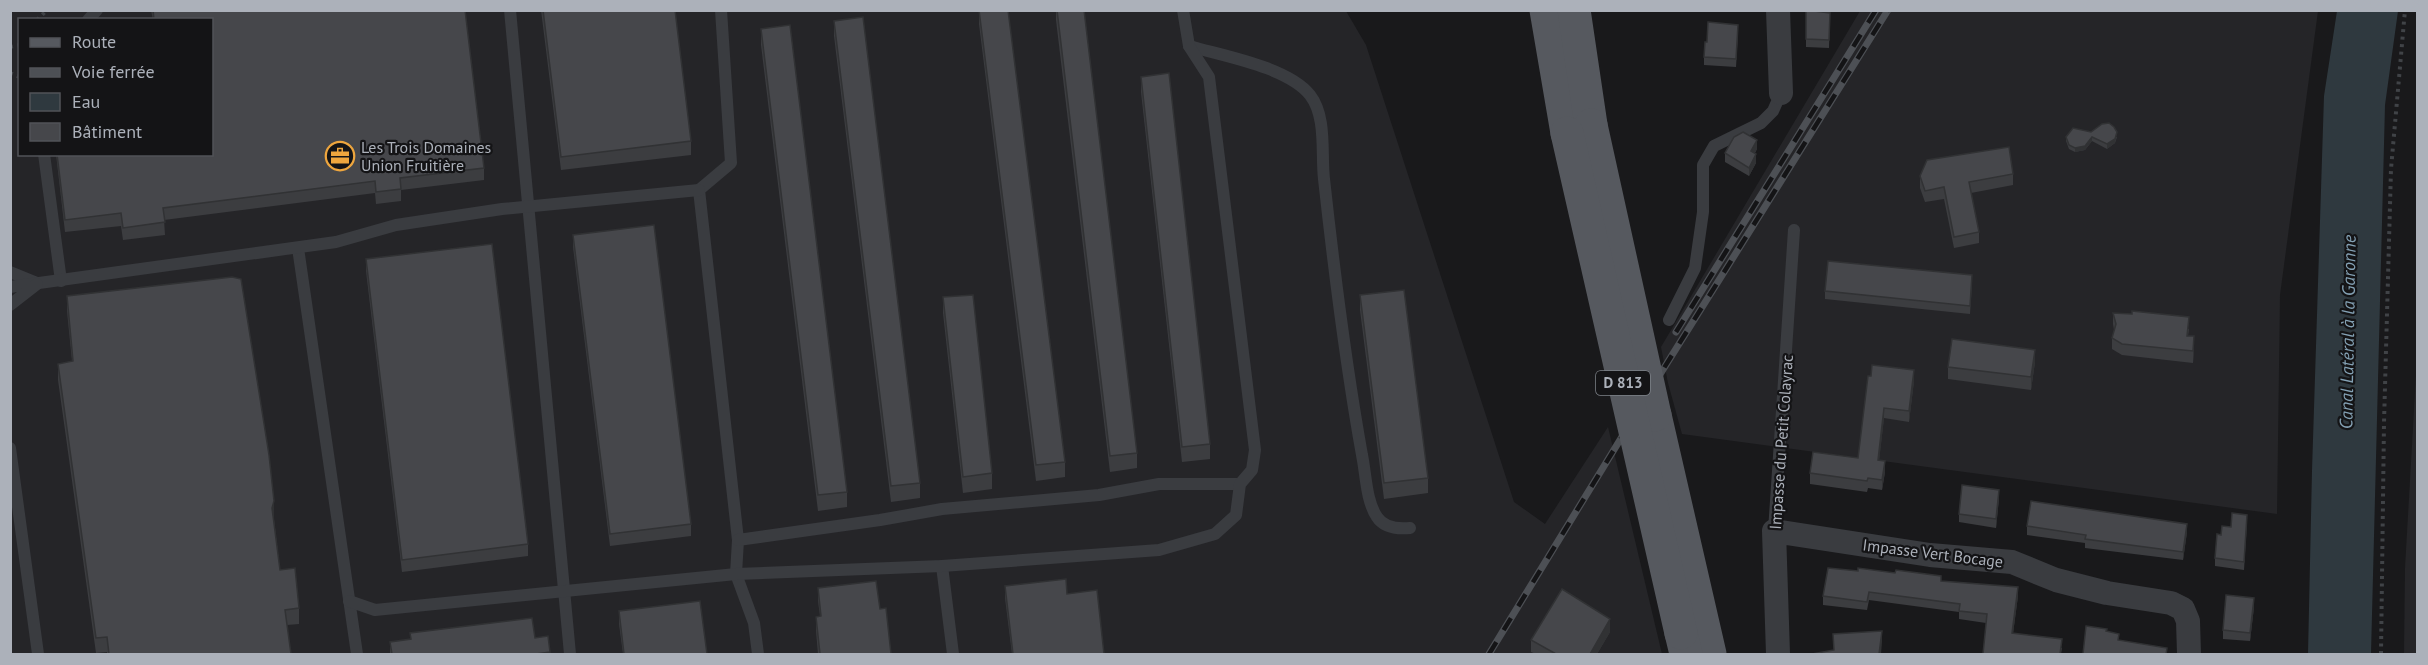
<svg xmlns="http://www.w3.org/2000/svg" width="2428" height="665" font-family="'PT Sans',sans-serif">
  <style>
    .built { fill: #252528; fill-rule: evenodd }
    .water { fill: #2f393f }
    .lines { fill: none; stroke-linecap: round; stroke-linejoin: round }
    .path { stroke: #404347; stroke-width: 4; stroke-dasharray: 3 4.5; stroke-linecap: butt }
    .lane { stroke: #3a3c40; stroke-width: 12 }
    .street { stroke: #3a3c40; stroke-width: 24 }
    .primary { stroke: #56595f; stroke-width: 33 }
    .rail-casing { stroke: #4d5055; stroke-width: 7 }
    .rail { stroke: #141416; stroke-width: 4.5; stroke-dasharray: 14; stroke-linecap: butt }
    .primary-bridge { stroke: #56595f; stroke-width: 33 }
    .wall { fill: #3c3d40 }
    .shaded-wall { fill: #313234 }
    .building { fill: #46474b; stroke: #313234; stroke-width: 1.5 }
    .labels { text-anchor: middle; stroke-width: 4.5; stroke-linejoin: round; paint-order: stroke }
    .shield { fill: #141416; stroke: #7e8289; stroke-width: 1.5 }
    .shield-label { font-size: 15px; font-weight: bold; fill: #acb1ba }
    .poi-label { font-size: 16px; fill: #acb1ba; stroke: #141416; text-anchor: start }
    .street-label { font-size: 16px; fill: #acb1ba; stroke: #141416 }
    .water-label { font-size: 18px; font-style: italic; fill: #84a1b4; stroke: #141416 }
  </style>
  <rect width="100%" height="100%" fill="#19191b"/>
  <!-- built -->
  <g class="built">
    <path d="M10,11H1346L1366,45L1514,502L1545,524L1608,427L1662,654H11ZM20,20H212V154H20Z"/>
    <path d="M1860,11H2318L2280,295L2277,514L1682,434L1668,383L1661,347Z"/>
    <path d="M2417,357L2418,654H2404L2405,568Z"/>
  </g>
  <!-- water -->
  <path class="water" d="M2337,11H2398L2385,105L2371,654H2308L2312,471L2324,96Z"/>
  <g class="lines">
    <!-- path -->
    <g class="path">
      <path d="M37,20L47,10"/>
      <path d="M10,47L20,45"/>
      <path d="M10,73L20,77"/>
      <path d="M2381,654L2384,423L2391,169L2405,10"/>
    </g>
    <!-- lane -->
    <g class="lane">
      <path d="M510,10L570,654"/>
      <path d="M721,10L731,163L699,190L738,540L736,574L754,623L758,654"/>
      <path d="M88,20L97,10"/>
      <path d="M1189,46C1223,56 1288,67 1310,95C1327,117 1321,153 1324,179C1334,270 1346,366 1362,455C1366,474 1366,501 1377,517C1384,528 1399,529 1410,528"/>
      <path d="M44,154L61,281"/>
      <path d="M298,248L357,654"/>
      <path d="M10,272L37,283"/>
      <path d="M10,287L336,242L396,225L502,209L699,190"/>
      <path d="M10,305L37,284"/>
      <path d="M1669,320L1695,268L1703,212V165L1714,146L1761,123L1773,111L1781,93"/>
      <path d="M10,448L38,654"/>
      <path d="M1774,531L1794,230"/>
      <path d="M738,540L880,520L942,509L1099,495L1159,484H1240"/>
      <path d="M942,566L953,654"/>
      <path d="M349,601L375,610L736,574L942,566L1159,550L1215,534L1236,515L1240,484L1252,470L1255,450L1209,77L1189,46L1183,10"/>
    </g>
    <!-- street -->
    <g class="street">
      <path d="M1778,10L1781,93"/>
      <path d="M1778,654L1774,531L1930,555L2012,562L2056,580L2107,593L2171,603L2183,609L2188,621L2189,654"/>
    </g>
    <!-- primary -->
    <g class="primary">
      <path d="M1546,10L1567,133"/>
      <path d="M1574,10L1591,125"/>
      <path d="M1655,415L1710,654"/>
      <path d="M1681,633L1686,654"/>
    </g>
    <!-- rail casing -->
    <g class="rail-casing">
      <g id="rail">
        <path d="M1676,332L1876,10"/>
        <path d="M1489,654L1664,368L1888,10"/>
      </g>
    </g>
    <!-- rail -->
    <use href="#rail" class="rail"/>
    <!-- primary-bridge -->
    <g class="primary-bridge">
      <path d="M1591,125L1655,415"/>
      <path d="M1567,133L1681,633"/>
    </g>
  </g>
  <!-- wall -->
  <g class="wall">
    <path d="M151,10H465L484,168V180L401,190V201L376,204L375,193L164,220L165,235L123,240L121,226L65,232L56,154H212V20H153Z"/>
    <path d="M541,10H675L691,141V155L561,170Z"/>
    <path d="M979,10L1065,462V477L1036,481L979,24Z"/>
    <path d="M1056,10H1084L1137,453V468L1110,472L1056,20Z"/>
    <path d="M1806,10L1830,13L1829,48L1806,47Z"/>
    <path d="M834,21L920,483V498L891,502L834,36Z"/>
    <path d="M761,29L847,492V507L818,511L761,45Z"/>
    <path d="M1738,33L1736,67L1704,65V57Z"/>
    <path d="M1141,77L1210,444V459L1182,462L1141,92Z"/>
    <path d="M2066,137H2117L2115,143L2107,149L2092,141L2085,150L2075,152L2069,149L2066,141Z"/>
    <path d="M1757,149L1755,153L1756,163L1749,176L1725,162V153Z"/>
    <path d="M2013,174V185L1971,193L1979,232V243L1954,248L1944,199L1925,202L1920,188V176Z"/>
    <path d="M573,235L691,524V536L610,546L573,247Z"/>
    <path d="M366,259L528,544V556L402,572L366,271Z"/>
    <path d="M1972,283L1970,314L1825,299V291Z"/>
    <path d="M1360,295L1428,478V493L1384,499L1360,310Z"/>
    <path d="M67,296L274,516V519L280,570L299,608V624L287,625L291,654H107V652L96,653L58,380V364L72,361L67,311Z"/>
    <path d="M943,297L992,473V489L963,493L943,313Z"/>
    <path d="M2113,313L2189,329L2188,336L2194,348L2193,363L2122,355L2112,349V338L2114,330L2113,324Z"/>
    <path d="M2035,362L2031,390L1948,379V367Z"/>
    <path d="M1868,376L1914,381L1909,422L1884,418L1879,460L1885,472L1882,490L1868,488L1867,492L1810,484V473L1858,458Z"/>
    <path d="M1999,498L1996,528L1959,522V514Z"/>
    <path d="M2247,523L2244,570L2215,566V558L2221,535L2231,527Z"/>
    <path d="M2027,526L2187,532L2183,560L2085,548V543L2027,535Z"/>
    <path d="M1941,581L2018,596L2013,633L2062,648L2061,654L1986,623L1959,619V612L1869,600L1867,610L1823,605V596Z"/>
    <path d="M1005,586L1067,594L1104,654H1012L1005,598Z"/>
    <path d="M818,588L880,609L891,654H818L816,631V617L820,616L818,601Z"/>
    <path d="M2254,607L2250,641L2223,639V630Z"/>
    <path d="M619,611L707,654H623L619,624Z"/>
    <path d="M1610,632L1597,654H1536L1531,652V640Z"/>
    <path d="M410,633L535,638L548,636L550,654H390V642L410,639Z"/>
  </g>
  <!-- shaded-wall -->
  <g class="shaded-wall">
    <path d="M2117,132L2115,143L2107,149V144Z"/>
    <path d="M2092,137V141L2085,150L2075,152V148Z"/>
    <path d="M1757,140V149L1751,159V151Z"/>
    <path d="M1756,154V163L1749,176V168Z"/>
    <path d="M2194,336V348L2193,363V351Z"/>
    <path d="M2035,350V362L2031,390V377Z"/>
    <path d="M1914,370V381L1909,422V411Z"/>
    <path d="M1884,408V418L1878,471V460Z"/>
    <path d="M1885,461V472L1882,490V480Z"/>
    <path d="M1999,490V498L1996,528V519Z"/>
    <path d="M274,501V516L272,523V508Z"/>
    <path d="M2187,524V532L2183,560V552Z"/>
    <path d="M2018,587V596L2012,642V633Z"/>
    <path d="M2254,598V607L2250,641V633Z"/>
    <path d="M1610,619V632L1597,654H1590Z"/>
    <path d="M1882,631V642L1881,654H1879Z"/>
  </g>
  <!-- building -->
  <g class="building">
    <path d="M153,10H465L484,168L400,178L401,189L376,192L375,181L163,208L165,222L123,228L121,213L65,220L57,154H212V20H154Z"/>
    <path d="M543,10H675L691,141L561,157Z"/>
    <path d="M979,10H1008L1065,462L1036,465Z"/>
    <path d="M1057,10H1084L1137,453L1110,456Z"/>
    <path d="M1806,10L1830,13L1829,40L1806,39Z"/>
    <path d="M863,17L920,483L891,486L834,21Z"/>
    <path d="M1708,22L1738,25L1736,59L1704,57L1705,42H1707Z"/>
    <path d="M790,25L847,492L818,495L761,29Z"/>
    <path d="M1169,73L1210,444L1182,447L1141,77Z"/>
    <path d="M2109,123L2114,127L2117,132L2115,139L2107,144L2092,137L2085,146L2075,148L2069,145L2066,137L2073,128L2091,132L2102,124Z"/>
    <path d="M1743,132L1757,140L1751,151L1756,154L1749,168L1725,153L1734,137Z"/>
    <path d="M2009,147L2013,174L1969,182L1979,232L1954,237L1944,187L1925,191L1920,176L1927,160Z"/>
    <path d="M654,225L691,524L610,534L573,235Z"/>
    <path d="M492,244L528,544L402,560L366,259Z"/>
    <path d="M1828,261L1972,275L1970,306L1825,291Z"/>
    <path d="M232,277L241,279L269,455L274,501L272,508L280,570L295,568L299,608L285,610L291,654H109L107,637L96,638L58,364L73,361L67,296Z"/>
    <path d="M1404,290L1428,478L1384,483L1360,295Z"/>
    <path d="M973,295L992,473L963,477L943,297Z"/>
    <path d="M2132,311L2189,317L2187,336H2194L2193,351L2122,344L2112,338L2116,324L2113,313L2132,314Z"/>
    <path d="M1952,339L2035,350L2031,377L1948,367Z"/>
    <path d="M1872,365L1914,370L1909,411L1884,408L1878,460L1885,461L1882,480L1868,478L1867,481L1810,473L1813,452L1858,458L1868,376H1871Z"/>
    <path d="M1962,485L1999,490L1996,519L1959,514Z"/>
    <path d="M2031,501L2187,524L2183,552L2085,539L2086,535L2027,526Z"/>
    <path d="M2232,513L2247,515L2244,562L2215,558L2217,534L2221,535L2222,526L2231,527Z"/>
    <path d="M1828,568L1858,571V568L1895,573L1896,570L1941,576V581L2018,587L2012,633L2062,639L2060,654H1983L1987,614L1959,611L1960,604L1869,592L1867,602L1823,596Z"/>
    <path d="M1066,579L1067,594L1097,590L1104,654H1013L1005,586Z"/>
    <path d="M876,581L880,609L886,608L891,654H820L816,617L821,616L818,588Z"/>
    <path d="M1562,589L1610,619L1590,654H1556L1531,640Z"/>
    <path d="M2226,595L2254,598L2250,633L2223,630Z"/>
    <path d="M700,601L707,654H624L619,611Z"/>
    <path d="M532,618L535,638L548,636L550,652L536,654H392L390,642L411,639L410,633Z"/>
    <path d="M2086,626L2107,629L2106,631L2119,634L2118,640L2167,648L2166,654H2083Z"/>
    <path d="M1882,631L1879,654H1812L1834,650L1833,634Z"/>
  </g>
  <!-- icons -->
  <defs>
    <g id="office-ring" transform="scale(1.5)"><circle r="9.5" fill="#141416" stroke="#eea63e" stroke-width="1.5"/><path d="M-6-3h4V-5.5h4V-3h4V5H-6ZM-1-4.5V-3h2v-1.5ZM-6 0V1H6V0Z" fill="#eea63e"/></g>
  </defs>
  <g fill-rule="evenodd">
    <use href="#office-ring" x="340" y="156"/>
  </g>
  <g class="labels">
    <!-- shield labels -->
    <rect class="shield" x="1596" y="371" width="54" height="24" rx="4.5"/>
    <g class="shield-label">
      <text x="1623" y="388">D 813</text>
    </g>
    <!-- poi labels -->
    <g class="poi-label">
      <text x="361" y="153">Les Trois Domaines<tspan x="361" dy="18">Union Fruitière</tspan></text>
    </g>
    <!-- street labels -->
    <g class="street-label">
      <text transform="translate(1781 442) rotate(-86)" y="6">Impasse du Petit Colayrac</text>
      <text transform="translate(1933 553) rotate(7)" y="6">Impasse Vert Bocage</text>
    </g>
    <!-- water labels -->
    <g class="water-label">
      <text transform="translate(2348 332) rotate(-89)" y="6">Canal Latéral à la Garonne</text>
    </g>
  </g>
  <!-- border -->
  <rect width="2428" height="665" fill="none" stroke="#acb1ba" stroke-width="24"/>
  <!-- legend -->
  <rect x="18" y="18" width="195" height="138" fill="#141416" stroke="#515358" stroke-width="1.5"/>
  <rect x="30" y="38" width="30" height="9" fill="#56595f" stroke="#515358" stroke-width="1.5"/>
  <text x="72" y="48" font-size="18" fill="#acb1ba">Route</text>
  <rect x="30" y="68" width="30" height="9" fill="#4d5055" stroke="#515358" stroke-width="1.5"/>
  <text x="72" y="78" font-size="18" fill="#acb1ba">Voie ferrée</text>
  <rect x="30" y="93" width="30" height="18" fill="#2f393f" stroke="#515358" stroke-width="1.5"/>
  <text x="72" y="108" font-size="18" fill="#acb1ba">Eau</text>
  <rect x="30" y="123" width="30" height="18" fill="#46474b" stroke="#515358" stroke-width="1.5"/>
  <text x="72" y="138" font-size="18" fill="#acb1ba">Bâtiment</text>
</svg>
